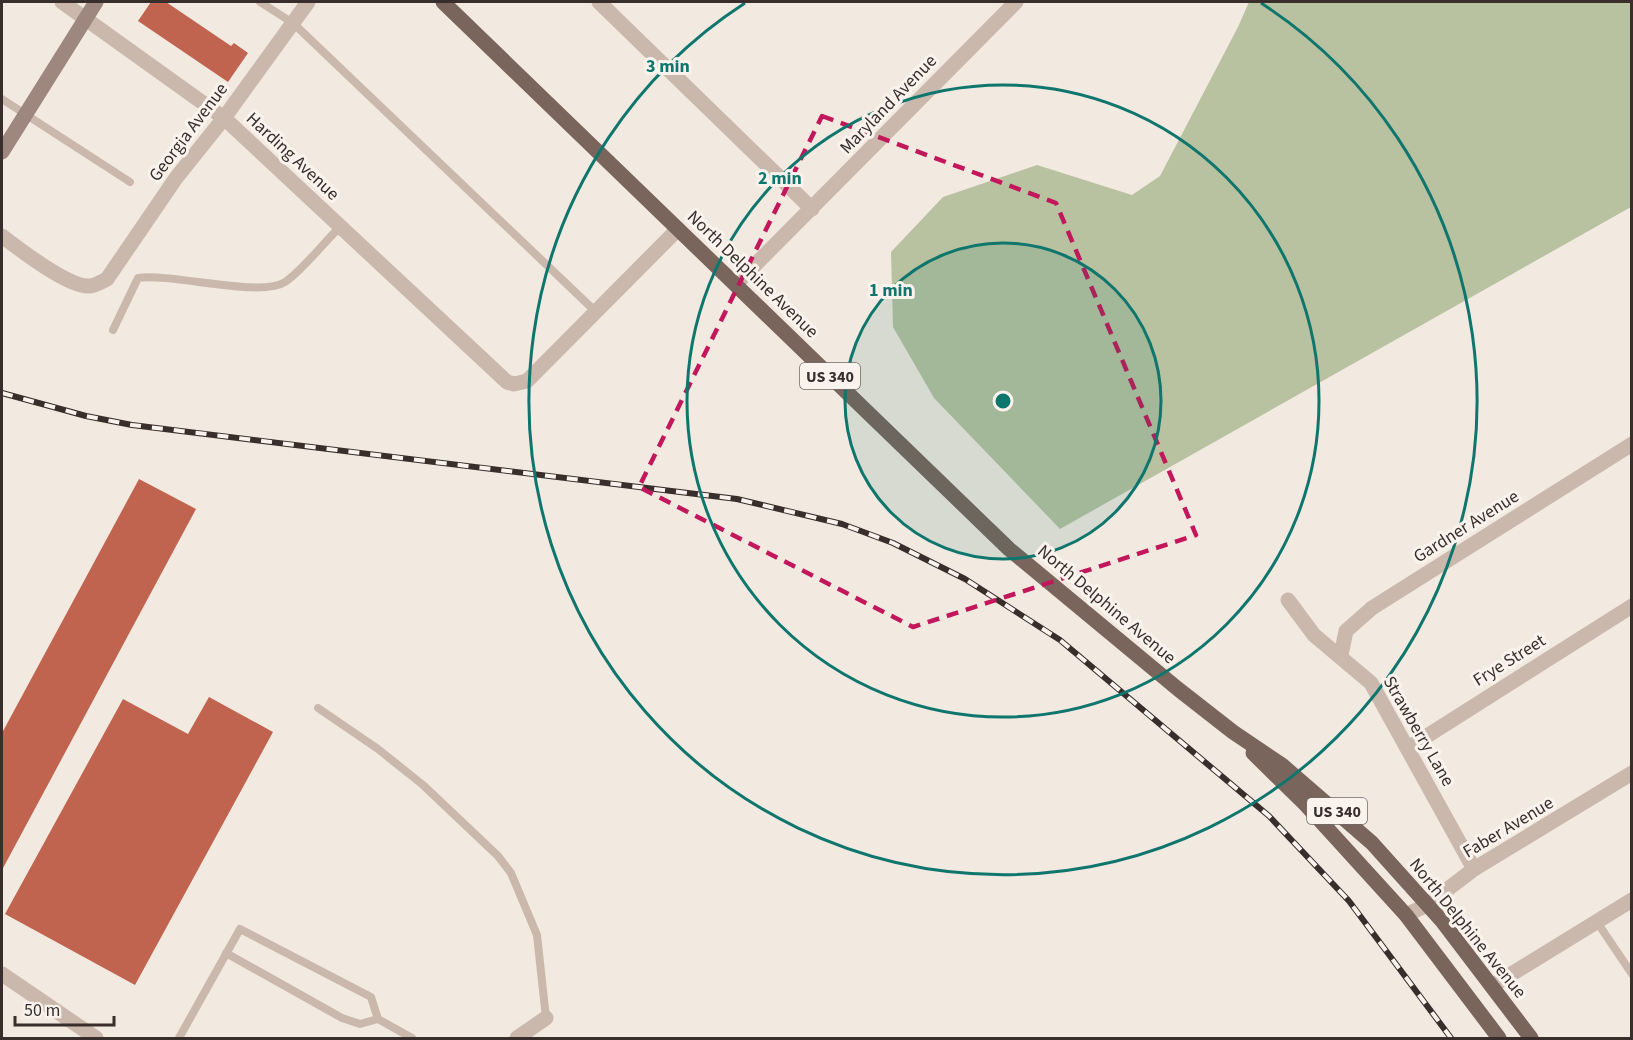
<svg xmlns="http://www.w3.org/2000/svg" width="1633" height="1040" font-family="'Source Sans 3',sans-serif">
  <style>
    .green { fill: #b8c1a0 }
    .building { fill: #c06450 }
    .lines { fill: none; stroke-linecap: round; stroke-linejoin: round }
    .service { stroke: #cab8ac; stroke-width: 8 }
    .minor { stroke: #cab8ac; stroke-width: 15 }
    .secondary { stroke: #9e877e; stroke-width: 15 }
    .primary { stroke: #7a655d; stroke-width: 15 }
    .rail-casing { stroke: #392e2b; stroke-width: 6 }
    .rail { stroke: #faf3ed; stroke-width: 4; stroke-dasharray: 11; stroke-linecap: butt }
    .marked { fill: none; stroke: #c2185b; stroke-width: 4.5; stroke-dasharray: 12 8; stroke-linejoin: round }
    .ring { fill: none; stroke: #0f766e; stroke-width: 3 }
    .labels { text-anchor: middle; stroke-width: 6; stroke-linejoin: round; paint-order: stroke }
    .shield { fill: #faf3ed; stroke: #736965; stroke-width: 1.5 }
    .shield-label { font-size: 16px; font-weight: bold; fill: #392e2b }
    .street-label { font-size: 18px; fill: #392e2b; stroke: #faf3ed }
    .centre { fill: #0f766e; stroke: #faf3ed; stroke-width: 3 }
    .ring-label { font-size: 18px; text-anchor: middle; font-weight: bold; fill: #0f766e; stroke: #faf3ed; stroke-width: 6; stroke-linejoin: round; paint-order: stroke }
  </style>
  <rect width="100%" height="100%" fill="#f2e9e0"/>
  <!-- green -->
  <path class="green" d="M1249,2H1631V207L1060,529L934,398L893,327L891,252L943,197L1037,165L1132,195L1160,176L1238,27Z"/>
  <!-- building -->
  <g class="building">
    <path d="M151,2H166L231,46L234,43L248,53L228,82L138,21Z"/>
    <path d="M139,479L196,509L2,870V733Z"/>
    <path d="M209,697L273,732L135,985L5,914L123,699L188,734Z"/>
  </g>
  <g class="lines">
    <!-- service -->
    <g class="service">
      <path d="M260,2L293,23L595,311"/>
      <path d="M2,99L130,182"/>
      <path d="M113,330L138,278C173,273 261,298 285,282C302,271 325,241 341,226"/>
      <path d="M318,708L378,749L423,785L498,856L511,873L537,935L546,1018"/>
      <path d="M1597,922L1632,974"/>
      <path d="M226,953L342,1018L360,1024L378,1019L412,1038"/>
      <path d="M179,1038L240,929L371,997L378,1019"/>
    </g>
    <!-- minor -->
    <g class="minor">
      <path d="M62,2L224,118L507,382L514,384L527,381L678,229"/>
      <path d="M599,2L812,209"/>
      <path d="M2,236C19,249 68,287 89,286C95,286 101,282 107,279L176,178L224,118L308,2"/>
      <path d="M736,284L1016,2"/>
      <path d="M1288,600L1314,635L1371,683L1474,869"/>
      <path d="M1341,655L1346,631L1372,608L1632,444"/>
      <path d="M1408,748L1632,606"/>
      <path d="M1406,915L1427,905L1474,869L1632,773"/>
      <path d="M2,974L96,1038"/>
      <path d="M1492,986L1632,900"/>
      <path d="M517,1038L546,1018"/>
    </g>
    <!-- secondary -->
    <path class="secondary" d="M2,152L96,2"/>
    <!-- primary -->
    <g class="primary">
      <path d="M443,2L1009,549L1178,689L1233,732L1282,765L1372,843L1442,921L1531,1038"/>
      <path d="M1253,753L1305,804L1406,915L1499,1038"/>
    </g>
    <!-- rail casing -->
    <g class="rail-casing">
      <path id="rail" d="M2,393L86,416L132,425L737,499L842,524L893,543L965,579L1060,640L1269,816L1349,901L1451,1038"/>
    </g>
    <!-- rail -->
    <use href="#rail" class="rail"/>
  </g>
  <!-- marked area -->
  <path class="marked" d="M822,116L1056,203L1196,535L913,627L639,487Z"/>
  <!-- distance rings -->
  <circle cx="1003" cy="401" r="158" fill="#0f766e" fill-opacity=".12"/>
  <g class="ring">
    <circle cx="1003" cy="401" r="158"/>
    <circle cx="1003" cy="401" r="316"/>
    <path d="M1261 3A474 474 0 1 1 745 3"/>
  </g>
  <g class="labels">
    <!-- shield labels -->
    <g class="shield">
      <rect x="800" y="363" width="60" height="26" rx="4.5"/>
      <rect x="1307" y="798" width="60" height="26" rx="4.5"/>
    </g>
    <g class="shield-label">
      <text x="830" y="382">US 340</text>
      <text x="1337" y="817">US 340</text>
    </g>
    <!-- street labels -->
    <g class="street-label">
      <text transform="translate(888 104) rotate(-46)" y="6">Maryland Avenue</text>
      <text transform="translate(188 132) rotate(-53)" y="6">Georgia Avenue</text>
      <text transform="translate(293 156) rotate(43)" y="6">Harding Avenue</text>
      <text transform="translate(753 274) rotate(44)" y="6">North Delphine Avenue</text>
      <text transform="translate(1466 526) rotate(-32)" y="6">Gardner Avenue</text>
      <text transform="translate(1107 604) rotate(40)" y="6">North Delphine Avenue</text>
      <text transform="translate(1509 660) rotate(-32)" y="6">Frye Street</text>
      <text transform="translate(1419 731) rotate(60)" y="6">Strawberry Lane</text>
      <text transform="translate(1508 827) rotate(-31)" y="6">Faber Avenue</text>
      <text transform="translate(1468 928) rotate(51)" y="6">North Delphine Avenue</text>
    </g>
  </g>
  <circle cx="1003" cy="401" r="9" class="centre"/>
  <g class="ring-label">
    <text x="668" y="72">3 min</text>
    <text x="780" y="184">2 min</text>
    <text x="891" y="296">1 min</text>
  </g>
  <!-- border -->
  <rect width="1633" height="1040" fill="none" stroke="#392e2b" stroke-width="6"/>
  <!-- scale -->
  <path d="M15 1016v9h99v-9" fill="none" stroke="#392e2b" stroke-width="3"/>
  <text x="24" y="1016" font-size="18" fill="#392e2b" stroke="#faf3ed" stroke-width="4.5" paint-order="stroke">50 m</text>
</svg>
